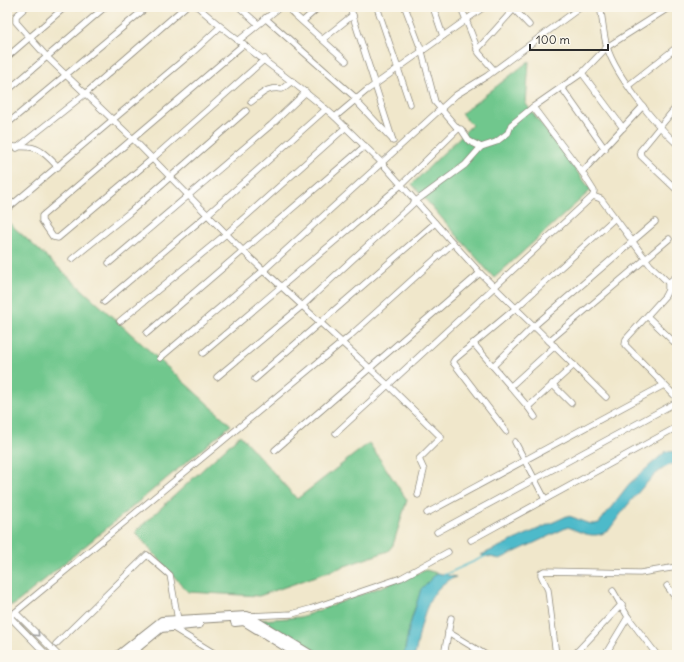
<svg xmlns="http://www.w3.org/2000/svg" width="684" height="662" font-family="Delius,sans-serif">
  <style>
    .green { fill: #70c78d; stroke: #4e795c }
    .water { fill: #4ebaca; stroke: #3c727a }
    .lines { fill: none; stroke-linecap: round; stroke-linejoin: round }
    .stream { stroke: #4ebaca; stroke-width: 1.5 }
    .street-casing { stroke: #8e897b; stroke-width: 7 }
    .secondary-casing { stroke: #8e897b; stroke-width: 10 }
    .street { stroke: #fff; stroke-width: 5.5 }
    .secondary { stroke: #fff; stroke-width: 8 }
    .oneway { stroke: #a0a0a0 }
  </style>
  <rect width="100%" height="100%" fill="#fbf7ec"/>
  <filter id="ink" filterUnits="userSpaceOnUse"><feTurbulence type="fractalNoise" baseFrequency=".025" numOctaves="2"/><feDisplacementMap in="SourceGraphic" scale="8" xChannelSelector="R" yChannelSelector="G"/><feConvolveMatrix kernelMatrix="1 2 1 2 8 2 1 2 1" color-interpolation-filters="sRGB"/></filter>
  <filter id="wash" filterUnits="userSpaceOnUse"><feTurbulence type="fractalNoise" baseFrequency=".012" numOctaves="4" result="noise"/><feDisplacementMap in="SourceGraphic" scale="16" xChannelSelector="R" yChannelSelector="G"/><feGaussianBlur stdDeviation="0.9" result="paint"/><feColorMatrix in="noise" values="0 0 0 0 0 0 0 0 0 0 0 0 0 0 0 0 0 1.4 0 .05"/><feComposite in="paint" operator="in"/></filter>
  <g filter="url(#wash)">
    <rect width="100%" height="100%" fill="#f0e7cb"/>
    <!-- green -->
    <g class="green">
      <path d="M529,61L526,104L591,190L494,278L412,184L472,125L461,114Z"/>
      <path d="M7,221L231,425L14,605H7Z"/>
      <path d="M240,435L297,499L369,443L407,500L393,545L388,551L259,596L188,592L135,532Z"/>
      <path d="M426,570L437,573C415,592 409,628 404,655H318L261,620L301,617Z"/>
    </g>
    <!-- water -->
    <g class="water">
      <path d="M668,451L677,452V464C659,460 619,516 609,530C595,540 582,533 568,527L500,559L481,555L567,516C578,517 587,527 599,523L629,484L665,452Z"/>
      <path d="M437,573L456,577C425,587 421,627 415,655H404L409,628L421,589Z"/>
    </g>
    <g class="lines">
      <!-- stream -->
      <path class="stream" d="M444,575L486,556"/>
    </g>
  </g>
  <g filter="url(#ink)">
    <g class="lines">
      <!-- street casing -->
      <g class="street-casing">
        <g id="street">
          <path d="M26,7L16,16V22L48,58L134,140L244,252L389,386L441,437L419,459L424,470L418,495"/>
          <path d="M198,7C241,46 291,78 335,117"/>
          <path d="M239,7L258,24"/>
          <path d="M286,7L346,61"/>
          <path d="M350,7L393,141"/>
          <path d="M377,7L410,104"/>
          <path d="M405,7L422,52L435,102L458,129H461L469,141L481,147"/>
          <path d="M433,7L443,36"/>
          <path d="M461,7L479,53L494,70"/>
          <path d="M600,7C603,20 603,34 607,47C616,76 654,123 677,144"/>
          <path d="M265,18L357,99"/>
          <path d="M303,21L319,7"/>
          <path d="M323,39L353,15"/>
          <path d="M238,41L280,7"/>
          <path d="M244,44L42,216V221L53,237L58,238L152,159L265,59"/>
          <path d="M477,50L514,9L529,25"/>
          <path d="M7,57L65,7"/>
          <path d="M582,73L623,128"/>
          <path d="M629,85L677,47"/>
          <path d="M562,88L605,149"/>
          <path d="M7,91L105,7"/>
          <path d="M355,100L392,139"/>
          <path d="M251,102C262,94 268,86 282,89L292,81"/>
          <path d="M677,106L640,151L641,156L677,190"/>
          <path d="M533,107L582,172L594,191L593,196L601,199L650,265L677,291"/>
          <path d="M7,124L147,7"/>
          <path d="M7,146C15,148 21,146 29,147C41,148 50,159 58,167"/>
          <path d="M17,148L86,93L185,7"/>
          <path d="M582,172L643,106"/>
          <path d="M7,209L193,52L220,27"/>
          <path d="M453,243L480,273L606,397"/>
          <path d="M72,259L129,213L246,111"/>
          <path d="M109,263L271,125L306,92"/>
          <path d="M677,276L668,283V290L665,296L626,339L625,345L677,398"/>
          <path d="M104,302L207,215L326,109"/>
          <path d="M648,317L677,345"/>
          <path d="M120,321L226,234L346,127"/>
          <path d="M147,333L365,146"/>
          <path d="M549,341L669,239"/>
          <path d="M473,343L528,407L574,365"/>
          <path d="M203,353L401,185L458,129"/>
          <path d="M160,358L264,270L456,95L487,76L581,7"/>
          <path d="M493,366L534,326L655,222"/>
          <path d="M217,377L302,306L416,201L465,165L481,147L496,142L508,133L511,125L533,107L582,73L607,47L670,7"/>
          <path d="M255,379L435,223"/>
          <path d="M552,384L571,403"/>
          <path d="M511,386L555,346"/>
          <path d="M528,407L535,417"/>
          <path d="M506,431L453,362L455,359L516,308L615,218"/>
          <path d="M336,433L593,196"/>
          <path d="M515,442L545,499"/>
          <path d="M275,450L480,273"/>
          <path d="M427,513L664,385"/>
          <path d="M437,532L677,402"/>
          <path d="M471,540L677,427"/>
          <path d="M667,586L677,600"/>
          <path d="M613,591L628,617L657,655"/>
          <path d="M16,613L58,655"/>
          <path d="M247,616L292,614L310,609L401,578L448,552"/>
          <path d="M11,618L47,655"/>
          <path d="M7,619L351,335L453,243L381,162L335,117L366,91L484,7"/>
          <path d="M170,626L217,655"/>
          <path d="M448,632L486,655"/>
          <path d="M56,644L147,555L170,575L178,620"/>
          <path d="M135,650L144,655"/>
          <path d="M444,655L451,618"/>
          <path d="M556,655L548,590L541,575V573L544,571L640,573L677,567"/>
          <path d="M574,655L622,604"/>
          <path d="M605,655L628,617"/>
        </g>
      </g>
      <!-- secondary casing -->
      <g class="secondary-casing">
        <g id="secondary">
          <path d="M235,622L244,621L299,655"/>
          <path d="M119,655L162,621L247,616L311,655"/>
          <path d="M128,655L161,628L199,624"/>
        </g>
      </g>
      <!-- street -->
      <use href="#street" class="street"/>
      <!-- secondary -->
      <use href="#secondary" class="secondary"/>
    </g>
    <!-- one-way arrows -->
    <defs><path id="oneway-chevron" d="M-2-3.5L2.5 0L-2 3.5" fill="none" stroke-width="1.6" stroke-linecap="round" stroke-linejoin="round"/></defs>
    <use class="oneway" href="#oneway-chevron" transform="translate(37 634) rotate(46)"/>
  </g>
  <!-- margin -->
  <rect width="684" height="662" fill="none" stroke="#fbf7ec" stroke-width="24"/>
  <!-- scale -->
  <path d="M530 44v6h78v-6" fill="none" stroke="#2b2b2b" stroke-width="2"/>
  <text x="536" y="44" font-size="12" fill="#2b2b2b" stroke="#fbf7ec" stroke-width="3" paint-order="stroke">100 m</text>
</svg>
